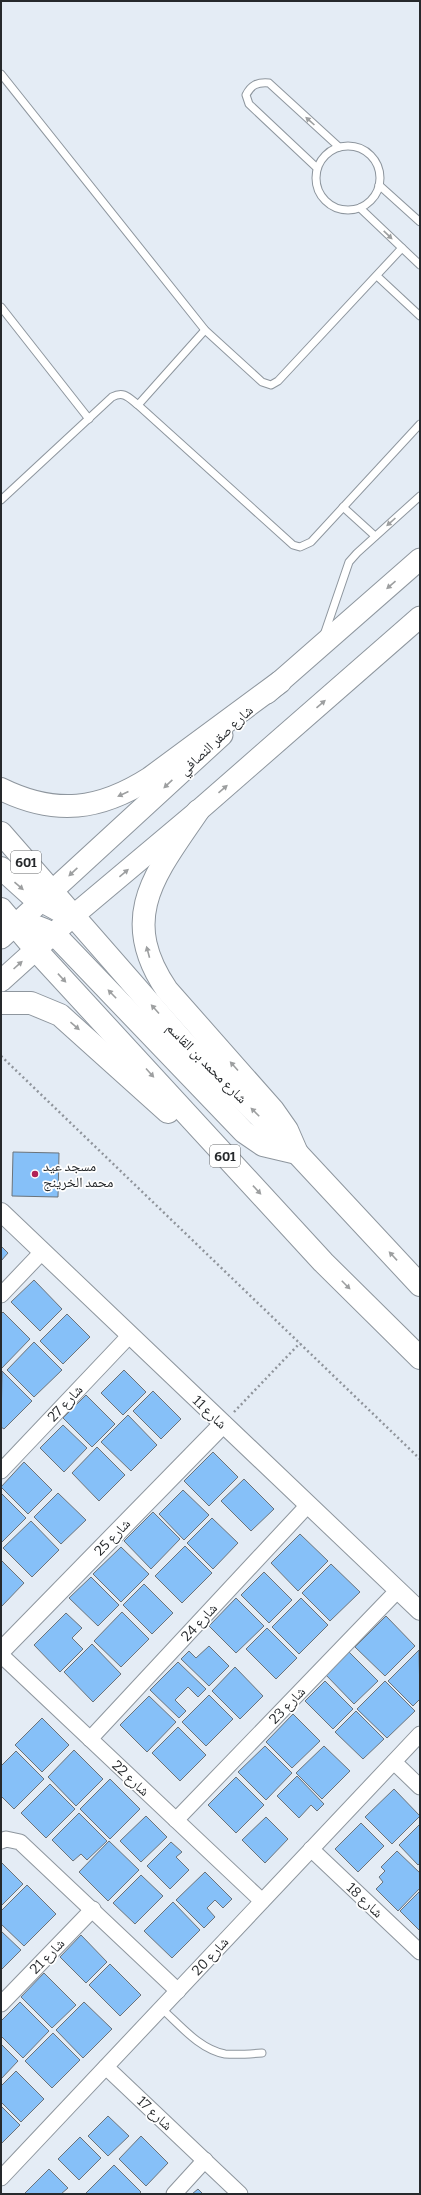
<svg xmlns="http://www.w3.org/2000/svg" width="421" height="2195" font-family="Bitter,'Noto Naskh Arabic',serif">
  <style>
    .building { fill: #86c0f8; stroke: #6b737a }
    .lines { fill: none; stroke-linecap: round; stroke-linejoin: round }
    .service-casing { stroke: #8e969e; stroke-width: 9 }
    .minor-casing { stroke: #8e969e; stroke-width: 17 }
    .tertiary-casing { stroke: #8e969e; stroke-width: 20 }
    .secondary-casing { stroke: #8e969e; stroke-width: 23 }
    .primary-casing { stroke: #8e969e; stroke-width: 24 }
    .path { stroke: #8f949b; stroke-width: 2.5; stroke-dasharray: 2 3; stroke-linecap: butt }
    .service { stroke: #fff; stroke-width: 7 }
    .minor { stroke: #fff; stroke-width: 15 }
    .tertiary { stroke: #fff; stroke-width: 18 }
    .secondary { stroke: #fff; stroke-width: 21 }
    .primary { stroke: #fff; stroke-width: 22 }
    .oneway { fill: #9d9fa0 }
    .poi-dot { fill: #b12257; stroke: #fff; stroke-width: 1.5 }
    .labels { text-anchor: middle; stroke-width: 3.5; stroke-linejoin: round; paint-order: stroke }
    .shield { fill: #fff; stroke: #67696b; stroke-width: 1 }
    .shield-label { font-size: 13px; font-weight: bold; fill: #26292c }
    .street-label { font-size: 14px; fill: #26292c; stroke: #fff }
    .poi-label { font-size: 14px; fill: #26292c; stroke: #fff; text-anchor: start }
  </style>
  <rect width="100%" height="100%" fill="#e4ecf5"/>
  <!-- building -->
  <g class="building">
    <path d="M13,1152L59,1153L58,1197L12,1196Z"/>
    <path d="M1,1246L8,1253L1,1261Z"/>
    <path d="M34,1280L62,1309L40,1331L11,1302Z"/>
    <path d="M3,1312L30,1339L1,1369V1314Z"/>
    <path d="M67,1314L90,1337L63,1364L40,1341Z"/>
    <path d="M34,1342L62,1370L34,1397L7,1370Z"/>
    <path d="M124,1370L146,1392L123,1415L101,1393Z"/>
    <path d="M2,1371L32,1401L4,1429L1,1427Z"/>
    <path d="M153,1391L181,1419L161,1439L133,1411Z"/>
    <path d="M86,1395L115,1424L92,1447L63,1418Z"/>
    <path d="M128,1415L157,1445L131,1471L101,1442Z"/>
    <path d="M63,1425L87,1448L64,1472L40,1448Z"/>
    <path d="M97,1447L125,1475L99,1501L72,1473Z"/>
    <path d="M213,1452L238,1477L209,1506L184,1481Z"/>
    <path d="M24,1462L52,1490L28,1514L1,1487Z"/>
    <path d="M244,1479L274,1509L251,1531L221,1501Z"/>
    <path d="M183,1490L209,1515L184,1540L159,1514Z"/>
    <path d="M1,1493L26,1518L1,1543Z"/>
    <path d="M58,1493L86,1520L61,1544L34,1517Z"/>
    <path d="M153,1512L180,1539L151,1569L124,1541Z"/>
    <path d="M212,1518L238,1543L213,1569L187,1543Z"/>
    <path d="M31,1521L59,1550L32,1577L3,1548Z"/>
    <path d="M300,1534L328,1561L298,1591L271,1563Z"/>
    <path d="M185,1546L212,1573L182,1603L155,1576Z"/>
    <path d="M121,1547L149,1574L121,1602L93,1574Z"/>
    <path d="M1,1560L24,1583L2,1606L1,1605Z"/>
    <path d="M331,1564L360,1592L330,1621L302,1593Z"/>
    <path d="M264,1572L292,1600L269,1623L241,1595Z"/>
    <path d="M91,1577L119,1605L98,1626L69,1598Z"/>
    <path d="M144,1584L173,1613L152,1634L123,1605Z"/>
    <path d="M236,1598L264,1626L236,1653L209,1626Z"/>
    <path d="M301,1598L328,1625L299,1654L272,1627Z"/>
    <path d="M122,1612L149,1639L121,1667L94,1641Z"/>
    <path d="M66,1613L82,1628L72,1638L83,1649L60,1672L34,1645Z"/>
    <path d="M386,1616L415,1646L385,1676L355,1647Z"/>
    <path d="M267,1628L297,1658L276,1679L246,1649Z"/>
    <path d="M92,1644L121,1674L93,1702L64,1672Z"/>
    <path d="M209,1646L229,1666L209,1686L181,1659L189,1651L196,1658Z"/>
    <path d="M419,1650L420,1699L413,1706L388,1681Z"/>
    <path d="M348,1651L378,1681L354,1704L325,1674Z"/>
    <path d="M178,1662L206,1689L198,1697L188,1687L175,1700L186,1711L179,1718L150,1690Z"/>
    <path d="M235,1667L263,1696L240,1719L212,1691Z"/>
    <path d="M325,1681L353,1709L333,1729L305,1701Z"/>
    <path d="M385,1681L415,1711L387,1738L357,1709Z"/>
    <path d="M209,1695L233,1719L206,1746L182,1722Z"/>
    <path d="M149,1696L176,1722L147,1752L120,1725Z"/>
    <path d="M356,1711L384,1739L363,1759L335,1732Z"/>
    <path d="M293,1714L320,1741L292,1768L266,1742Z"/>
    <path d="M42,1718L69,1745L42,1772L15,1745Z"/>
    <path d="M178,1727L206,1755L180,1781L152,1753Z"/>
    <path d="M265,1746L292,1773L266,1800L238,1772Z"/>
    <path d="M324,1746L350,1771L322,1799L296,1773Z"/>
    <path d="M74,1750L103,1779L76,1806L48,1777Z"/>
    <path d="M16,1751L44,1779L14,1809L1,1796V1766Z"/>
    <path d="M297,1776L324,1804L317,1811L311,1805L299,1818L277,1796Z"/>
    <path d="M236,1777L264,1805L236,1833L208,1805Z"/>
    <path d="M110,1779L140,1809L110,1839L80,1809Z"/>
    <path d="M50,1784L75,1809L46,1838L21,1813Z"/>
    <path d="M394,1789L420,1816L392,1844L365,1817Z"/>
    <path d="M79,1813L107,1841L87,1860L81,1854L73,1861L52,1840Z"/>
    <path d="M146,1816L167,1837L141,1862L120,1841Z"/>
    <path d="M266,1817L288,1839L265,1863L242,1840Z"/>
    <path d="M361,1823L384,1846L358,1872L335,1849Z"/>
    <path d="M420,1824V1863L418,1865L399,1845Z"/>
    <path d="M109,1841L139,1870L108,1901L79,1872Z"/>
    <path d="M171,1842L182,1852L176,1857L189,1870L170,1889L147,1866Z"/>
    <path d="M397,1851L420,1873V1888L398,1911L376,1889L383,1882L379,1877L385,1871L381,1867Z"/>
    <path d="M1,1862L23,1884L1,1906Z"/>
    <path d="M205,1872L232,1899L223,1908L215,1900L207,1908L215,1917L204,1928L176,1900Z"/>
    <path d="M141,1875L163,1896L135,1924L113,1903Z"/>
    <path d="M27,1885L56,1914L24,1946L1,1924V1911Z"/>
    <path d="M420,1891V1931L400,1911Z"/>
    <path d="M173,1902L200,1930L172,1958L144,1931Z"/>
    <path d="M1,1931L21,1950L1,1970Z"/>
    <path d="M81,1935L107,1962L86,1983L60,1957Z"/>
    <path d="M110,1964L141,1995L120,2016L89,1985Z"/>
    <path d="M44,1973L76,2005L52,2028L21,1997Z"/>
    <path d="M20,2002L49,2031L23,2058L1,2036V2021Z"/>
    <path d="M84,2002L112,2029L83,2058L56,2030Z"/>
    <path d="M53,2033L80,2060L52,2088L25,2061Z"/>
    <path d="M1,2044L18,2061L1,2079Z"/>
    <path d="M16,2071L44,2099L21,2122L1,2102V2086Z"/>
    <path d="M1,2106L20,2125L1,2144Z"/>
    <path d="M108,2116L129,2136L108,2156L88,2136Z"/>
    <path d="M141,2136L168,2163L146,2186L119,2159Z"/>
    <path d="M80,2137L101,2158L79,2180L58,2159Z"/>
    <path d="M114,2165L141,2192L139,2194H85Z"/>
    <path d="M49,2169L68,2188L61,2194H24Z"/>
    <path d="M198,2189L203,2194H192Z"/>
  </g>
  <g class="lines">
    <!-- service casing -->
    <g class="service-casing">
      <g id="service">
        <path d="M1,74L205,330L262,382L271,385L278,381L402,248"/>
        <circle cx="348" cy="178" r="32"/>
        <path d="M317,168L249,104L246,95C251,85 257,82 269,83L339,147"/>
        <path d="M379,185L420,222"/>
        <path d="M360,208L420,265"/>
        <path d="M377,276L420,316"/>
        <path d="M1,307L89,419"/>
        <path d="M138,405L205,330"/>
        <path d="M1,500L112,397C124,391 128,397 138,405L293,545L300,547L311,542L420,424"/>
        <path d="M343,507L375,536"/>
        <path d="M324,635L349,562L357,553L420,496"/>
        <path d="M161,2008C180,2025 199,2049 225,2054C237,2055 250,2054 262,2053"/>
      </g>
    </g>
    <!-- minor casing -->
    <g class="minor-casing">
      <g id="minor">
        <path d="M1,1295L42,1252"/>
        <path d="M1,1471L130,1335"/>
        <path d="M1,1655L262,1901"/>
        <path d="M90,1739L308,1505"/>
        <path d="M394,1762L420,1787"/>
        <path d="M176,1820L398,1590"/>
        <path d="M1,1841L6,1839L20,1842L178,1991"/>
        <path d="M311,1849L420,1952"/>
        <path d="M1,2004L93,1909"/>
        <path d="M106,2067L240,2194"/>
        <path d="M1,2178L420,1734"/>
        <path d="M174,2194L205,2160"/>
      </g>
    </g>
    <!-- tertiary casing -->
    <g class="tertiary-casing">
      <g id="tertiary">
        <path d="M1,1212L420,1611"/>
        <path d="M1,1651L223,1424"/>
      </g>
    </g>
    <!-- secondary casing -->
    <g class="secondary-casing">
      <g id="secondary">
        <path d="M267,693L420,559"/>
        <path d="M1,938L222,735"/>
        <path d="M1,981L73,916L198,811L420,617"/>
      </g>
    </g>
    <!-- primary casing -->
    <g class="primary-casing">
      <g id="primary">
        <path d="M1,789C56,816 100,810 150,778L280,682"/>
        <path d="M1,833L182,1040L297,1153L420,1285"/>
        <path d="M1,868L31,895L64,913"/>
        <path d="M1,909L35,949L323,1262L420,1358"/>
        <path d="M15,925C33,924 46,928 60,940L244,1132L263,1145L297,1153L287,1130L273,1110L167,990C117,917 156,873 198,811"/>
        <path d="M1,1003H31L60,1015L168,1112"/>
      </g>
    </g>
    <!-- path -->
    <g class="path">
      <path d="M1,1056L420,1459"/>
      <path d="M234,1412L300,1343"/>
    </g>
    <!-- service -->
    <use href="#service" class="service"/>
    <!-- minor -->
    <use href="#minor" class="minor"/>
    <!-- tertiary -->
    <use href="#tertiary" class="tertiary"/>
    <!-- secondary -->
    <use href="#secondary" class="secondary"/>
    <!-- primary -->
    <use href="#primary" class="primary"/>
  </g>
  <!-- one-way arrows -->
  <defs><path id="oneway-solid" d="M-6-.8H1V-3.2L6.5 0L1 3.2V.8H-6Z"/></defs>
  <g class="oneway">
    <use href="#oneway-solid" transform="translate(310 121) rotate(-138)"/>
    <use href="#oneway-solid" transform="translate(388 235) rotate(44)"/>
    <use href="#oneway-solid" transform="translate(391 522) rotate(138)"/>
    <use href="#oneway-solid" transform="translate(391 585) rotate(139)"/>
    <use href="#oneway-solid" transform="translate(321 704) rotate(-41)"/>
    <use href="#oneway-solid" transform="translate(168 784) rotate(137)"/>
    <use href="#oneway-solid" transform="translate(223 789) rotate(-41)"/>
    <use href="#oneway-solid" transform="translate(123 794) rotate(156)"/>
    <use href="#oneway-solid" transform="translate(73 872) rotate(137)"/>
    <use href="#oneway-solid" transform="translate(124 873) rotate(-40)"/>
    <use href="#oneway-solid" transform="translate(19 886) rotate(41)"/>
    <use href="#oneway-solid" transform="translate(148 952) rotate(-105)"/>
    <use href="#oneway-solid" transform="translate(18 965) rotate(-42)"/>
    <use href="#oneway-solid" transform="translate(62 978) rotate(47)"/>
    <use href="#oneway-solid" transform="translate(112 994) rotate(-134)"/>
    <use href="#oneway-solid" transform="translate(155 1009) rotate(-132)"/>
    <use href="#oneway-solid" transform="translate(75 1026) rotate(41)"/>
    <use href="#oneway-solid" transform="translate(234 1066) rotate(-132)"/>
    <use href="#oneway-solid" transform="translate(150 1073) rotate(48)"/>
    <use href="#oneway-solid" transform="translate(255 1112) rotate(-135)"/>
    <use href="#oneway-solid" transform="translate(257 1190) rotate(47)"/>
    <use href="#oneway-solid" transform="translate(393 1256) rotate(-133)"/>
    <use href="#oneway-solid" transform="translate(346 1285) rotate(45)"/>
  </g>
  <!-- markers -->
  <circle class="poi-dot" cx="35" cy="1174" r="4"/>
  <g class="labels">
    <!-- shield labels -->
    <g class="shield">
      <rect x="11" y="851" width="30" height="22" rx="3"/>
      <rect x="210" y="1145" width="30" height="22" rx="3"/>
    </g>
    <g class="shield-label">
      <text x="26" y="867">601</text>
      <text x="225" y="1161">601</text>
    </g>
    <!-- street labels -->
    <g class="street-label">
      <text transform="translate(216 740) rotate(-43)" y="5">شارع صقر النصافي</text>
      <text transform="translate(207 1063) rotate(45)" y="5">شارع محمد بن القاسم</text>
      <text transform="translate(65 1403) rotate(-47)" y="5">شارع 27</text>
      <text transform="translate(210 1412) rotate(44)" y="5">شارع 11</text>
      <text transform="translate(112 1537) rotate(-46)" y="5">شارع 25</text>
      <text transform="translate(199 1622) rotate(-47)" y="5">شارع 24</text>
      <text transform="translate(287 1705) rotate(-46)" y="5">شارع 23</text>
      <text transform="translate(131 1778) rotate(43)" y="5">شارع 22</text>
      <text transform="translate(365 1900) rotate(43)" y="5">شارع 18</text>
      <text transform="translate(47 1956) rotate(-46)" y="5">شارع 21</text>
      <text transform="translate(210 1956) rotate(-47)" y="5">شارع 20</text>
      <text transform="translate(155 2113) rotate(43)" y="5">شارع 17</text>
    </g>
    <!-- poi labels -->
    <g class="poi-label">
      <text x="43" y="1171">مسجد عيد<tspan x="43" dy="16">محمد الخرينج</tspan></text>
    </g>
  </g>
  <!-- border -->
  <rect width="421" height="2195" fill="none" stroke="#26292c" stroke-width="4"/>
</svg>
